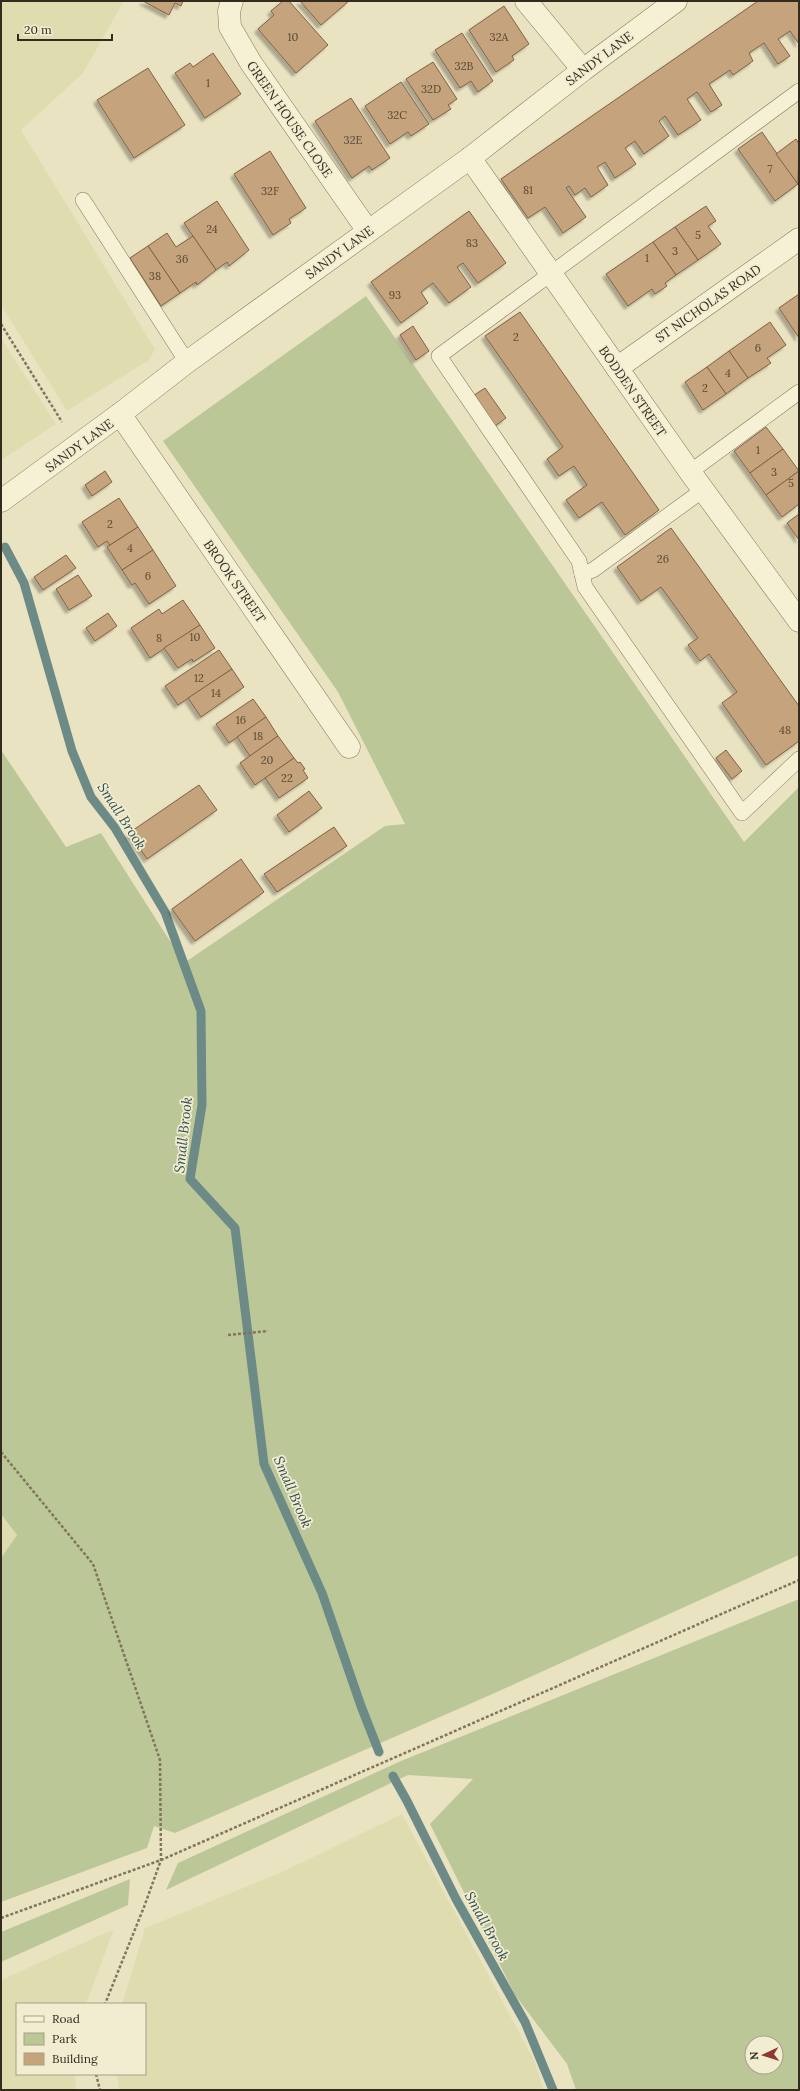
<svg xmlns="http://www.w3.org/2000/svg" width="800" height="2091" font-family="Lora,serif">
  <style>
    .farmland { fill: #dfddb0 }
    .green { fill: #bcc797; fill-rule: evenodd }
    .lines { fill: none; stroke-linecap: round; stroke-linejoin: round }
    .stream { stroke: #6c8a86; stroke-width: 9 }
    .building { fill: #c5a37b; stroke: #806243; filter: url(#shadow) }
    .service-casing { stroke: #82755b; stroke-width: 16 }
    .minor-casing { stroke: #82755b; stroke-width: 23 }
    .tertiary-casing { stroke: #82755b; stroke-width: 23 }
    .path { stroke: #82755b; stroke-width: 2.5; stroke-dasharray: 3 2; stroke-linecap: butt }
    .service { stroke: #f6f0d5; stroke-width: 15 }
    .minor { stroke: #f6f0d5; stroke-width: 22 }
    .tertiary { stroke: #f6f0d5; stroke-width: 22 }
    .labels { text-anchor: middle; stroke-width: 3.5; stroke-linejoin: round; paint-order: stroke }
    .number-label { font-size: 11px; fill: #584935 }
    .street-label { font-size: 13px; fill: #332b1e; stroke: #f2ecd1 }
    .water-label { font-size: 14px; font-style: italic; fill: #2e5052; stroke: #f2ecd1 }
  </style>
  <defs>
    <filter id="shadow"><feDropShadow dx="-3.5" dy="3.5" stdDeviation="1" flood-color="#0004"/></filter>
  </defs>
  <rect width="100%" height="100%" fill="#eae3c2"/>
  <!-- farmland -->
  <g class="farmland">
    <path d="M1,1H124L83,73L21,130L155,349L149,360L67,411L1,305Z"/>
    <path d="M1,338L56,424L1,460Z"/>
    <path d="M1,1514L17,1535L1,1558Z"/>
    <path d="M402,1814L534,2060L544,2090H119L117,2074H145V2004H122L145,1928L282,1872Z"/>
    <path d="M114,1929L86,2004H17V2074H75L76,2090H1V1980Z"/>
  </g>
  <!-- green -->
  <g class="green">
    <path d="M366,296L744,842L799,787V1555L497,1692L175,1833L154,1826L147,1848L1,1902V1558L17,1535L1,1514V750L66,847L101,833L184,963L385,826L405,824L338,692L163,441Z"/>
    <path d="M799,1599V2090H576L567,2064L515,1995L430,1824L473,1779L408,1775L166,1890L178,1863L401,1761ZM752,2043H776V2067H752Z"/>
    <path d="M130,1879L128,1905L1,1962V1932Z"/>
  </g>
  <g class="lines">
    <!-- stream -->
    <g class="stream">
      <path d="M5,547L24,583L72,751L91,797L115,828L165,912L201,1011L202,1105L190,1179L235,1228L264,1464L322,1593L361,1706L379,1752"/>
      <path d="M393,1776L407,1801L456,1899L525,2022L553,2090"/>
    </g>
  </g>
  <!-- building -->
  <g class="building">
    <path d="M143,1H183L181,6L175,3L169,15Z"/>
    <path d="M283,1H289L328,45L296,73L258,29L274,15L271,11Z"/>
    <path d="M300,1H349L321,25Z"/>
    <path d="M758,1H799V44L790,31L778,39L790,56L778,64L764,43L749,53L753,61L733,75L730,70L709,84L722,105L711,112L697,92L687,99L701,120L678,135L665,116L659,121L669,136L644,154L635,141L625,148L636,164L615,178L605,162L597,167L608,185L591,197L585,188L575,195L569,186L566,188L586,217L563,233L545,207L528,218L501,179Z"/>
    <path d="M504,6L529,44L512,56L514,60L496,72L469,30Z"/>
    <path d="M462,33L493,81L478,92L471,81L460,88L435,50Z"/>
    <path d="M213,53L241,94L205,118L175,73L190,63L193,67Z"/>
    <path d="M433,62L457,99L448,105L451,109L433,120L406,79Z"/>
    <path d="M148,68L185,125L134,158L97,100Z"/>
    <path d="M401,82L429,124L411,136L408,132L390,144L365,106Z"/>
    <path d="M351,98L390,158L372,170L369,166L352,178L315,121Z"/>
    <path d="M762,132L798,184L775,201L738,149Z"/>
    <path d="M796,139L799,144L798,184L776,154Z"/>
    <path d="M270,151L306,208L289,219L291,223L273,235L234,174Z"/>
    <path d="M217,201L249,250L229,266L227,262L216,270L184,223Z"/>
    <path d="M706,206L716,221L708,226L721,244L698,260L675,227Z"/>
    <path d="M469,211L506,263L478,283L463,263L457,267L471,287L449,303L433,283L421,292L428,303L401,323L371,282Z"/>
    <path d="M675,227L698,260L676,275L653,242Z"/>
    <path d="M167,233L176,247L193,236L216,270L197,285L196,282L180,293L148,246Z"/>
    <path d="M653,242L676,275L665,283L667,286L655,294L652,289L628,306L606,274Z"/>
    <path d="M148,246L180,293L161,306L130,258Z"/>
    <path d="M799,294V338L779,308Z"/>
    <path d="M520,312L659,510L625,535L602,502L579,518L566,500L587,485L574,466L559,476L547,459L563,447L485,336Z"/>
    <path d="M770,322L786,345L767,358L771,363L748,378L729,351Z"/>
    <path d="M413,326L429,351L416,360L400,335Z"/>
    <path d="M729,351L748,378L726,394L707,367Z"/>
    <path d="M707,367L726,394L703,410L685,382Z"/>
    <path d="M485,388L506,418L495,426L473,396Z"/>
    <path d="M766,427L783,449L750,473L734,451Z"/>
    <path d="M783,449L799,471L766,495L750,473Z"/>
    <path d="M105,471L112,482L92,496L85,485Z"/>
    <path d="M799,471V504L782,517L766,495Z"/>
    <path d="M119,498L138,527L110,545L107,541L98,547L82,522Z"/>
    <path d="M799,514V540L787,523Z"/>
    <path d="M138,527L153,550L122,570L107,547Z"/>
    <path d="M671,528L799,706V741L766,765L722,703L737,692L709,654L700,661L688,645L698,638L661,587L641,601L617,567Z"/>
    <path d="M153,550L176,586L149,604L135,583L132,585L122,570Z"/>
    <path d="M66,555L76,568L43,590L34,577Z"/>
    <path d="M78,575L92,596L69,610L56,589Z"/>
    <path d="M183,600L200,625L150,658L131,628L159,609L162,614Z"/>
    <path d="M108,613L117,626L95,641L86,628Z"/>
    <path d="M200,625L215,648L193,662L192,659L178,668L164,648Z"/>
    <path d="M219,650L232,669L178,705L165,686Z"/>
    <path d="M232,669L244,687L201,717L188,698Z"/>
    <path d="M253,699L266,717L229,743L216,724Z"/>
    <path d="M266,717L278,736L250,756L237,737Z"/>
    <path d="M278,736L294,758L255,785L240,763Z"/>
    <path d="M726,750L742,771L732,779L716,758Z"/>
    <path d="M294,758L298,763L300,762L305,769L303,770L308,778L279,798L265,778Z"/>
    <path d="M199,785L217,810L147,859L129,833Z"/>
    <path d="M309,791L322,808L289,832L277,815Z"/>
    <path d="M334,827L347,846L277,892L264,874Z"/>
    <path d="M241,859L264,892L195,941L172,909Z"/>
  </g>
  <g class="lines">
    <!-- service casing -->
    <g class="service-casing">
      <g id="service">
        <path d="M799,91L439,356L579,561L585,587L742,813L799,759"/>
        <path d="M83,200L187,362"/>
        <path d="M690,472L799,392"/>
        <path d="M582,574L593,570L703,490"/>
      </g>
    </g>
    <!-- minor casing -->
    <g class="minor-casing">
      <g id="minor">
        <path d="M232,1L229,11L230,27L251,63L368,231"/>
        <path d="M526,1L583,70"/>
        <path d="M470,158L690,472L799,621"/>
        <path d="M617,368L799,239"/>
        <path d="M120,414L349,747"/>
      </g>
    </g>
    <!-- tertiary casing -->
    <g class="tertiary-casing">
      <path id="tertiary" d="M1,501L120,414L187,362L470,158L583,70L676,1"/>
    </g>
    <!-- path -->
    <g class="path">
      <path d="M1,324L62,422"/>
      <path d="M228,1335L268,1331"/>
      <path d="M1,1452L93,1564L160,1760L161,1860L144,1907L105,2004"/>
      <path d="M1,1918L161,1860L799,1580"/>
      <path d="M96,2074L100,2090"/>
    </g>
    <!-- service -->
    <use href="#service" class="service"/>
    <!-- minor -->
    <use href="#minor" class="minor"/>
    <!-- tertiary -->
    <use href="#tertiary" class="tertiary"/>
  </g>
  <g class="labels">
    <!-- number labels -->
    <g class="number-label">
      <text x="293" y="41">10</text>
      <text x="499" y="41">32A</text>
      <text x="464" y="70">32B</text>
      <text x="208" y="87">1</text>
      <text x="431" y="93">32D</text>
      <text x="397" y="119">32C</text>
      <text x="353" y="144">32E</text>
      <text x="770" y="173">7</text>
      <text x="528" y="194">81</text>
      <text x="270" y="195">32F</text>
      <text x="212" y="233">24</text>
      <text x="698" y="239">5</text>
      <text x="472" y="247">83</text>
      <text x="675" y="255">3</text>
      <text x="647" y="262">1</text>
      <text x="182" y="263">36</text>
      <text x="155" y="280">38</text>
      <text x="395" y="299">93</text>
      <text x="516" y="341">2</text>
      <text x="758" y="352">6</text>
      <text x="728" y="377">4</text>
      <text x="705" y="392">2</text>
      <text x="758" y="454">1</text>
      <text x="774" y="476">3</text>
      <text x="791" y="487">5</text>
      <text x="110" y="528">2</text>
      <text x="130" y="552">4</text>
      <text x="663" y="563">26</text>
      <text x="148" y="580">6</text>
      <text x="195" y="641">10</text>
      <text x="159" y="642">8</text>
      <text x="199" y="682">12</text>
      <text x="216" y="697">14</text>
      <text x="241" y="724">16</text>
      <text x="785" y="734">48</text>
      <text x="258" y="740">18</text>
      <text x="267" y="764">20</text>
      <text x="287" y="782">22</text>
    </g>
    <!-- street labels -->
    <g class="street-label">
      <text transform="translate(599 58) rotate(-37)" y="5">SANDY LANE</text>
      <text transform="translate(290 119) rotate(55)" y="5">GREEN HOUSE CLOSE</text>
      <text transform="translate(339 252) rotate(-36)" y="5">SANDY LANE</text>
      <text transform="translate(708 303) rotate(-35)" y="5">ST NICHOLAS ROAD</text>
      <text transform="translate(633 391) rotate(55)" y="5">BODDEN STREET</text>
      <text transform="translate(79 445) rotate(-36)" y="5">SANDY LANE</text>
      <text transform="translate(235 581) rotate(55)" y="5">BROOK STREET</text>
    </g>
    <!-- water labels -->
    <g class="water-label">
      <text transform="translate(122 816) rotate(57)" y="5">Small Brook</text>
      <text transform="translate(183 1135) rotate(-84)" y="5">Small Brook</text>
      <text transform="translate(293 1492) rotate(67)" y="5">Small Brook</text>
      <text transform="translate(487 1926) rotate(61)" y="5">Small Brook</text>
    </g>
  </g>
  <!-- border -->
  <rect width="800" height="2091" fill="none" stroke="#332b1e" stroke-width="4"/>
  <!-- legend -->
  <rect x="16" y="2003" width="130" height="72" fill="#f2ecd1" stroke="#a69f89"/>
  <rect x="24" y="2016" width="20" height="6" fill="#f6f0d5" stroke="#a69f89"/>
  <text x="52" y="2023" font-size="12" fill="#332b1e">Road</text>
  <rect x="24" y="2033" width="20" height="12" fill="#bcc797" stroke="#a69f89"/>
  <text x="52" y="2043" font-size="12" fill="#332b1e">Park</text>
  <rect x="24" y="2053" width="20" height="12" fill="#c5a37b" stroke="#a69f89"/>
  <text x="52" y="2063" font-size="12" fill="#332b1e">Building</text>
  <!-- north arrow -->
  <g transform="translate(764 2055) rotate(266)"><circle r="19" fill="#f2ecd1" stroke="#a69f89"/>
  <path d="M0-3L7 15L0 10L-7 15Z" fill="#8d3a30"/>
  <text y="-6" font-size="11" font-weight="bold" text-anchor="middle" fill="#332b1e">N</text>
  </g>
  <!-- scale -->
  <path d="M18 34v6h94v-6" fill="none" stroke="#332b1e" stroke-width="2"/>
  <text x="24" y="34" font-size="12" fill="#332b1e" stroke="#f2ecd1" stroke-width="3" paint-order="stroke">20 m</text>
</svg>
